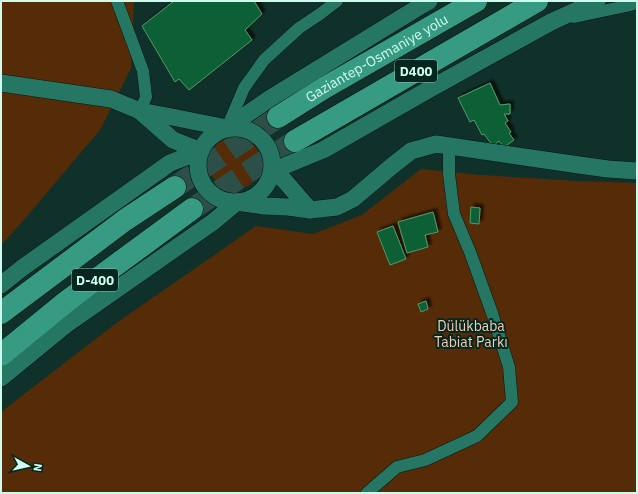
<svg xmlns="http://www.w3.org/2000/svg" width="638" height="494" font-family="'IBM Plex Sans',sans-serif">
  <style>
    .green { fill: #562b08 }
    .building { fill: #0d5f34; stroke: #509b6b; filter: url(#shadow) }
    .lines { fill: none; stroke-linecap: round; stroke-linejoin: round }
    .highway-tunnel { stroke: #2c5047; stroke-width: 22; stroke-dasharray: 22 11; stroke-linecap: butt }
    .street-casing { stroke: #091612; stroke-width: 13 }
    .secondary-casing { stroke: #091612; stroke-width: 18 }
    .highway-casing { stroke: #091612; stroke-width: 23 }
    .street { stroke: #257763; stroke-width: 12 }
    .secondary { stroke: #257763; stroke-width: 17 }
    .highway { stroke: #379b83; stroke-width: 22 }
    .labels { text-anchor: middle; stroke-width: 4; stroke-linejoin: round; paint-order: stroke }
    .shield { fill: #05271f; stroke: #92bdb0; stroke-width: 1 }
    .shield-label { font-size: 13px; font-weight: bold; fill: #cefdee }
    .street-label { font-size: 14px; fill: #cefdee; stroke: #05271f }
    .park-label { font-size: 14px; fill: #f3cdb6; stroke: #05271f }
  </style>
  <defs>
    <filter id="shadow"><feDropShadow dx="3.5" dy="-3.5" stdDeviation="1" flood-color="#0009"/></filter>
  </defs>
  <rect width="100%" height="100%" fill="#103129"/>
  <!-- green -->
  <g class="green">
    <path d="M1,1H134L131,68L100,130L22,222L1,245Z"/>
    <circle cx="235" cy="163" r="26"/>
    <path d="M421,169L480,175L577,181L637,183V493H1V412L115,324L256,226L313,234L362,215Z"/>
  </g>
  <!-- building -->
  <g class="building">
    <path d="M174,1H254L262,14L245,30L252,40L189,90L179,79L175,82L142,26Z"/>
    <path d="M490,83L500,105L510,104V114H504L508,121L505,123L511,132L509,133L514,140L504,147L499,141L493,146L484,134L482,135L474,120L470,122L458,98Z"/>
    <path d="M471,207L480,208L479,224L470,223Z"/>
    <path d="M433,212L438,232L425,235L428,247L407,253L398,222Z"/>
    <path d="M393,226L406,259L390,265L377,232Z"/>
    <path d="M426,301L428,309L421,312L418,304Z"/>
  </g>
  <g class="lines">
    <!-- highway-tunnel -->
    <g class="highway-tunnel">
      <path d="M175,187L278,117"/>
      <path d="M192,209L295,141"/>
    </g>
    <!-- street casing -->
    <g class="street-casing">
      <g id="street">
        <path d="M117,1L143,71L146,97L140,111"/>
        <path d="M574,17L626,6L637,3"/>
        <path d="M227,128L244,88L264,60L299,28L320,14L337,1"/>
        <path d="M367,493L397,467L425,460L477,436L512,402L509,367L492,313L470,252L454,214L449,174V146"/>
      </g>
    </g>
    <!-- secondary casing -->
    <g class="secondary-casing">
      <g id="secondary">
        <path d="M1,83L111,99L140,111L167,116L227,128L269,99L422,5L429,1"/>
        <path d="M140,111L173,140L201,151"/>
        <circle cx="235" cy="165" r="37"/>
        <path d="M272,171L323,150L426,91L551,22L597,1"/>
        <path d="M272,171L284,180L310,210"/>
        <path d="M1,285L22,268L170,163L201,151"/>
        <path d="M1,378L67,324L213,222L237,202L264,206L288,207L310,210L337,207L353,199L392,166L411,151L436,144L579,165L608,169L637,171"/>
      </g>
    </g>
    <!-- highway casing -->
    <g class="highway-casing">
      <g id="highway">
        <path id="s1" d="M278,117L324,88L476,1"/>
        <path d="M295,141L537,1"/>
        <path d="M1,313L125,220L175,187"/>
        <path d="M1,355L67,301L192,209"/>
      </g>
    </g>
    <!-- street -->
    <use href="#street" class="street"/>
    <!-- secondary -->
    <use href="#secondary" class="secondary"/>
    <!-- highway -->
    <use href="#highway" class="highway"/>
  </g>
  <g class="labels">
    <!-- shield labels -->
    <g class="shield">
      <rect x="395" y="60" width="42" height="22" rx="3"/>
      <rect x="72" y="269" width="46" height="22" rx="3"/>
    </g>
    <g class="shield-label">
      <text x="416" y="76">D400</text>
      <text x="95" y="285">D-400</text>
    </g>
    <!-- street labels -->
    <g class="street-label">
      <text dy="5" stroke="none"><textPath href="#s1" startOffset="115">Gaziantep-Osmaniye yolu</textPath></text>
    </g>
    <!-- park labels -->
    <g class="park-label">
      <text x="471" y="331">Dülükbaba<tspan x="471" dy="16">Tabiat Parkı</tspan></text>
    </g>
  </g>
  <!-- border -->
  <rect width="638" height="494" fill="none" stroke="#cefdee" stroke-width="4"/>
  <!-- north arrow -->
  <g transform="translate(28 466) rotate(98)" stroke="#05271f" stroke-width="3" paint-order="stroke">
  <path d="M0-3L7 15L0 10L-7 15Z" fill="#cefdee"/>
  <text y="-6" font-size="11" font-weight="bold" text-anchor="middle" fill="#cefdee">N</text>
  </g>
</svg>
